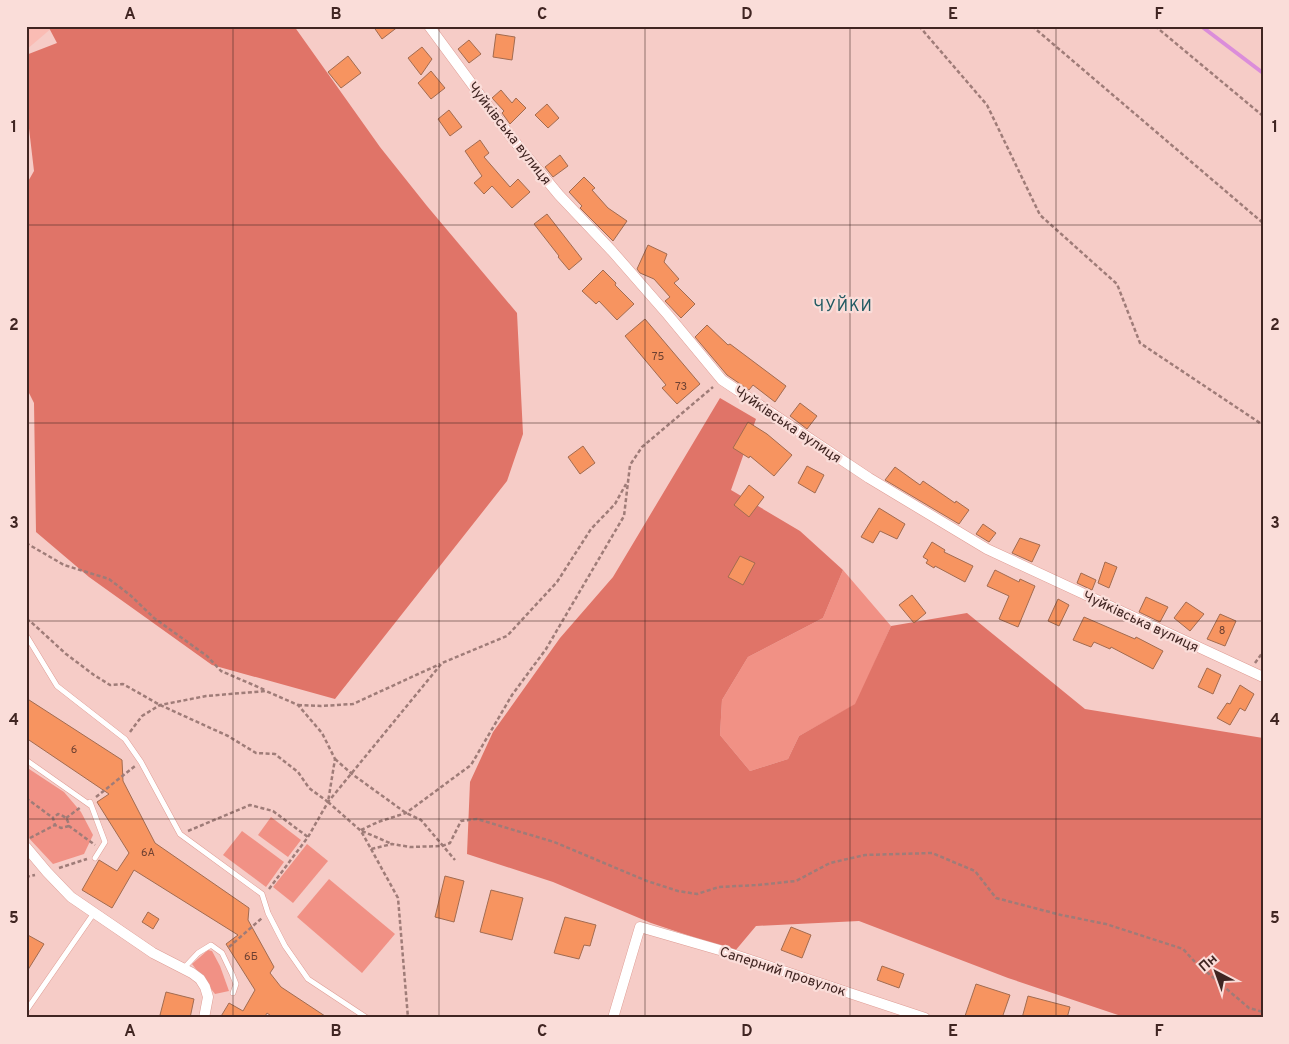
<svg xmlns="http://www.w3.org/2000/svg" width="1289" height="1044" font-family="Overpass,sans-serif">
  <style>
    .built { fill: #fabcb4 }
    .green { fill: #f19185 }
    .forest { fill: #e07468 }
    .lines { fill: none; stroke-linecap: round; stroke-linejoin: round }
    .stream { stroke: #db8dda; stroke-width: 4 }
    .building { fill: #f79460; stroke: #a26b50 }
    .service-casing { stroke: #de9c94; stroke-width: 6 }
    .minor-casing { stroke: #de9c94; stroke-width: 11 }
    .path { stroke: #9f7c78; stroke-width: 2.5; stroke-dasharray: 4 2.5; stroke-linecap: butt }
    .service { stroke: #fff; stroke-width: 5 }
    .minor { stroke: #fff; stroke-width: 10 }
    .grid { fill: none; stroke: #402522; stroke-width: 1; stroke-opacity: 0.55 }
    .labels { text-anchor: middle; stroke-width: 4.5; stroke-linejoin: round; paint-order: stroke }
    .number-label { font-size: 11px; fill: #6e4132 }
    .street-label { font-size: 14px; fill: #402522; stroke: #faddd9 }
    .quarter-label { font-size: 16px; letter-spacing: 1px; fill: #215a62; stroke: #faddd9 }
    .neatline { fill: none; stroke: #402522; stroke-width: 2 }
    .grid-label { font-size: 16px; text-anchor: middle; font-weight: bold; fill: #402522 }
  </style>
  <rect width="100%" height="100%" fill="#f6ccc7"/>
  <!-- built -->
  <path class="built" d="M26,26H53V27L26,50Z"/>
  <!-- green -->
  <g class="green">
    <path d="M843,570L891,626L856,704L799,736L788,759L750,771L720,735L722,700L748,657L823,618Z"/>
    <path d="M26,767L64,792L81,812L93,835L84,854L53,864L26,835Z"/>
    <path d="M271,817L301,840L288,857L258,835Z"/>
    <path d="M242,831L284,862L266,887L223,855Z"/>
    <path d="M307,844L328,861L293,903L273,887Z"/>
    <path d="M329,879L395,934L362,973L297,917Z"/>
    <path d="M208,950L212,951L220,966L229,991L215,994L192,964Z"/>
  </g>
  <!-- forest -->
  <g class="forest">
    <path d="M48,26H294L380,147L427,206L517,313L523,434L507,481L335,699L212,665L89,577L36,532L34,403L26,387V185L34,171L26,103V55L57,43Z"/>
    <path d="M720,398L756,419L731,490L800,531L843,570L823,618L748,657L722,700L720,735L750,771L788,759L799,736L855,704L891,626L967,613L1085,709L1263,738V1018H1127L1008,978L859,921L756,926L735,951L651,923L553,882L467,854L470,782L493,732L560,638L613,577Z"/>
  </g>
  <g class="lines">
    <!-- stream -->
    <path class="stream" d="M1201,26L1263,73"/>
  </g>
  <!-- building -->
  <g class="building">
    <path d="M373,26H399L382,39Z"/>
    <path d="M496,34L515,37L512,60L493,57Z"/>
    <path d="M469,40L481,54L469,63L458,49Z"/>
    <path d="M422,47L432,59L421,75L408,58Z"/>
    <path d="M348,56L361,73L341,88L328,72Z"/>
    <path d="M431,71L445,88L431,99L418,83Z"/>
    <path d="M501,90L512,103L516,98L526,108L510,124L502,113L504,111L492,98Z"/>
    <path d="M547,104L559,118L548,128L535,115Z"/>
    <path d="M449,110L462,127L450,136L438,119Z"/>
    <path d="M480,140L489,153L484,157L510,187L518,179L530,192L512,208L492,186L484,194L474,183L482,176L465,151Z"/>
    <path d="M560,155L568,166L553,177L545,167Z"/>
    <path d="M584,177L595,188L592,190L608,208L627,221L613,241L580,208L582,206L569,192Z"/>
    <path d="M547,214L582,259L569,270L558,257L559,256L534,224Z"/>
    <path d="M648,245L667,254L664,262L679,279L674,283L695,304L681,318L665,301L670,297L654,279L640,273L637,269Z"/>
    <path d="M603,270L616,283L615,285L634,304L617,320L599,301L596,304L582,291Z"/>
    <path d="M645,319L700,384L677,404L662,388L666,385L625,336Z"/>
    <path d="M707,325L728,345L730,344L786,386L775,402L753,385L749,390L727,375L695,337Z"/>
    <path d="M800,403L817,416L807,429L790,416Z"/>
    <path d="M748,422L767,434L792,455L774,476L750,456L749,458L733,448Z"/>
    <path d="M583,446L595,463L580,474L568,457Z"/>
    <path d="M807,466L824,475L815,493L798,483Z"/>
    <path d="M895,467L920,485L923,481L955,503L956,501L969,510L959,524L885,480Z"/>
    <path d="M749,485L764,497L749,517L734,505Z"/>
    <path d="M879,508L905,524L897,539L880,531L873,543L861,537Z"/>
    <path d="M983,524L996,533L989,542L976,534Z"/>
    <path d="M1020,538L1040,545L1032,562L1012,553Z"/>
    <path d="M932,542L945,550L944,552L973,566L965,582L935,566L934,568L926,563L928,560L923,557Z"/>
    <path d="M740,556L755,563L743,585L728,577Z"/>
    <path d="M1105,562L1117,567L1109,588L1098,583Z"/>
    <path d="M995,570L1019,582L1020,579L1035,586L1018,627L999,619L1009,596L987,586Z"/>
    <path d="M1081,573L1096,580L1092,590L1077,583Z"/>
    <path d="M912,595L926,613L914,623L899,605Z"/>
    <path d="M1146,597L1168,607L1160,622L1139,612Z"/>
    <path d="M1058,599L1069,605L1059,626L1048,621Z"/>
    <path d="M1186,602L1204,614L1190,631L1174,618Z"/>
    <path d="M1220,614L1236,621L1225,646L1207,639Z"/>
    <path d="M1084,617L1135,639L1136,637L1163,651L1153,669L1111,647L1110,649L1094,642L1091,647L1073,640Z"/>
    <path d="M1207,668L1221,675L1213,694L1198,687Z"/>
    <path d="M1240,685L1254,694L1245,711L1240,708L1230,725L1217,718L1227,703L1230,704Z"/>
    <path d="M26,698L122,760L123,781L155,843L249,908L248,920L274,967L270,973L281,987L328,1018H274L267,1013L264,1018H220L229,1003L243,1011L255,990L226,944L238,935L134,870L112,908L82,890L99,860L117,871L129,853L97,802L109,794L26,738Z"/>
    <path d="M445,876L464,881L454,922L435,917Z"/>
    <path d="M491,890L523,898L512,940L480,932Z"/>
    <path d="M148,912L159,919L153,929L142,922Z"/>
    <path d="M565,917L596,925L590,946L584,945L579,959L554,953Z"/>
    <path d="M791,927L811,935L802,958L781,950Z"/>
    <path d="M26,934L44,944L26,973Z"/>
    <path d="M882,966L904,974L899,988L877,980Z"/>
    <path d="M976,984L1010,995L1002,1018H972L965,1016Z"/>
    <path d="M166,992L194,999L190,1018H169L160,1015Z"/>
    <path d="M1028,996L1070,1007L1067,1018H1022Z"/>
  </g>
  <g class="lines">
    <!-- service casing -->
    <g class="service-casing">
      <g id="service">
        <path d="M26,635L57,686L125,739L141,762L180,834L262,894L268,913L285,946L308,979L367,1018"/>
        <path d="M26,760L90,805V802L105,842L95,858"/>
        <path d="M184,968L198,953L211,945L222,953L232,974L236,984L233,993"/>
        <path d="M26,1011L94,913"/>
      </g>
    </g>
    <!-- minor casing -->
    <g class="minor-casing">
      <g id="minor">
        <path d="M429,26L511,137L559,195L612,251L668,315L722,380L869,478L987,549L1263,677"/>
        <path d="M26,847L47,872L71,897L153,953L192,973L200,979L205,987L208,997L204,1018"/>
        <path d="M613,1018L640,927L723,951L925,1018"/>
      </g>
    </g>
    <!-- path -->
    <g class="path">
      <path d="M919,26L987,105L1040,215L1117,284L1140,343L1263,425"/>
      <path d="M1032,26L1263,223"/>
      <path d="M1155,26L1263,116"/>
      <path d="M26,543L64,565L109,579L130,595L154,618L207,656L221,671L265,690"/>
      <path d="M26,620L30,621L66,654L94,675L110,685L123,684L160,705L228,736L256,753L275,754L298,772L309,788L328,802"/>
      <path d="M1255,663L1263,652"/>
      <path d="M298,705L321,706L353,704L440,664"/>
      <path d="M130,732L142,716L160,705L206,696L266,691L298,705L322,733L335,759L328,802L361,831L371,849L392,844L410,847L442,846L450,843L461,821L477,819L554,842L647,881L678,891L697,894L719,887L758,885L796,881L830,863L865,855L932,853L975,871L996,898L1061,915L1106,924L1183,949L1195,962L1249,1008L1263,1012"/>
      <path d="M335,759L352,774L406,813L421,820L455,860"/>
      <path d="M96,797L135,766"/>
      <path d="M26,798L53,818"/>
      <path d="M66,818L81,807"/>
      <path d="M69,826L61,828L55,825L53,818L58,814C65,816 68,819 69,826L95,845"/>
      <path d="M361,830L378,822L406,813L471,765L512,695L546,649L624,516L630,465L642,447L713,387"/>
      <path d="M188,831L250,805L273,811L308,837"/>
      <path d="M362,831L392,844"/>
      <path d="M30,838L55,825"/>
      <path d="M371,849L398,898L408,1018"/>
      <path d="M59,868L87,859"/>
      <path d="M26,877L35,875"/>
      <path d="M269,889L308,837L328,802L442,663L507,636L557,582L591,529L615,504L626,484"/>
      <path d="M229,947L262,918"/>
    </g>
    <!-- service -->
    <use href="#service" class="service"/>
    <!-- minor -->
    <use href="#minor" class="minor"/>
  </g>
  <!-- grid -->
  <path class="grid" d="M233,26V1018M439,26V1018M645,26V1018M850,26V1018M1056,26V1018M26,225H1263M26,423H1263M26,621H1263M26,819H1263"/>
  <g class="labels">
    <!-- number labels -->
    <g class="number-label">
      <text x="658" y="360">75</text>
      <text x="681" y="390">73</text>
      <text x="1222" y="634">8</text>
      <text x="74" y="753">6</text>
      <text x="148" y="856">6А</text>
      <text x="251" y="960">6Б</text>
    </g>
    <!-- street labels -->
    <g class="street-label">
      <text transform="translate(510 133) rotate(52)" y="5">Чуйківська вулиця</text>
      <text transform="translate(788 424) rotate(34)" y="5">Чуйківська вулиця</text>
      <text transform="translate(1141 621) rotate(25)" y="5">Чуйківська вулиця</text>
      <text transform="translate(783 971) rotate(18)" y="5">Саперний провулок</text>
    </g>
    <!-- quarter labels -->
    <g class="quarter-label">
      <text x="843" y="311">ЧУЙКИ</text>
    </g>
  </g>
  <!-- border -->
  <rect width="1289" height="1044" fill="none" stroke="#faddd9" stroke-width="55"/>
  <!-- north arrow -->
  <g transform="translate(1216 972) rotate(319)" stroke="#faddd9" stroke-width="4" paint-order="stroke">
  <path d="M0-4L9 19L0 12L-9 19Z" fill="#402522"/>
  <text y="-8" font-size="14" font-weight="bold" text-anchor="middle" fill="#402522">Пн</text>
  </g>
  <rect x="28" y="28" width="1234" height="988" class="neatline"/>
  <g class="grid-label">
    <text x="130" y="19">A</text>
    <text x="336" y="19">B</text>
    <text x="542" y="19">C</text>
    <text x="747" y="19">D</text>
    <text x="953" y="19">E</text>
    <text x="1159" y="19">F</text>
    <text x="14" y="132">1</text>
    <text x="1275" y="132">1</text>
    <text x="14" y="330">2</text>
    <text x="1275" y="330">2</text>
    <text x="14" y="528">3</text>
    <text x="1275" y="528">3</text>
    <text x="14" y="725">4</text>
    <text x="1275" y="725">4</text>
    <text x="14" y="923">5</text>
    <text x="1275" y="923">5</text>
    <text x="130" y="1036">A</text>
    <text x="336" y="1036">B</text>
    <text x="542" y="1036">C</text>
    <text x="747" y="1036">D</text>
    <text x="953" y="1036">E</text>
    <text x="1159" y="1036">F</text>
  </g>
</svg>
